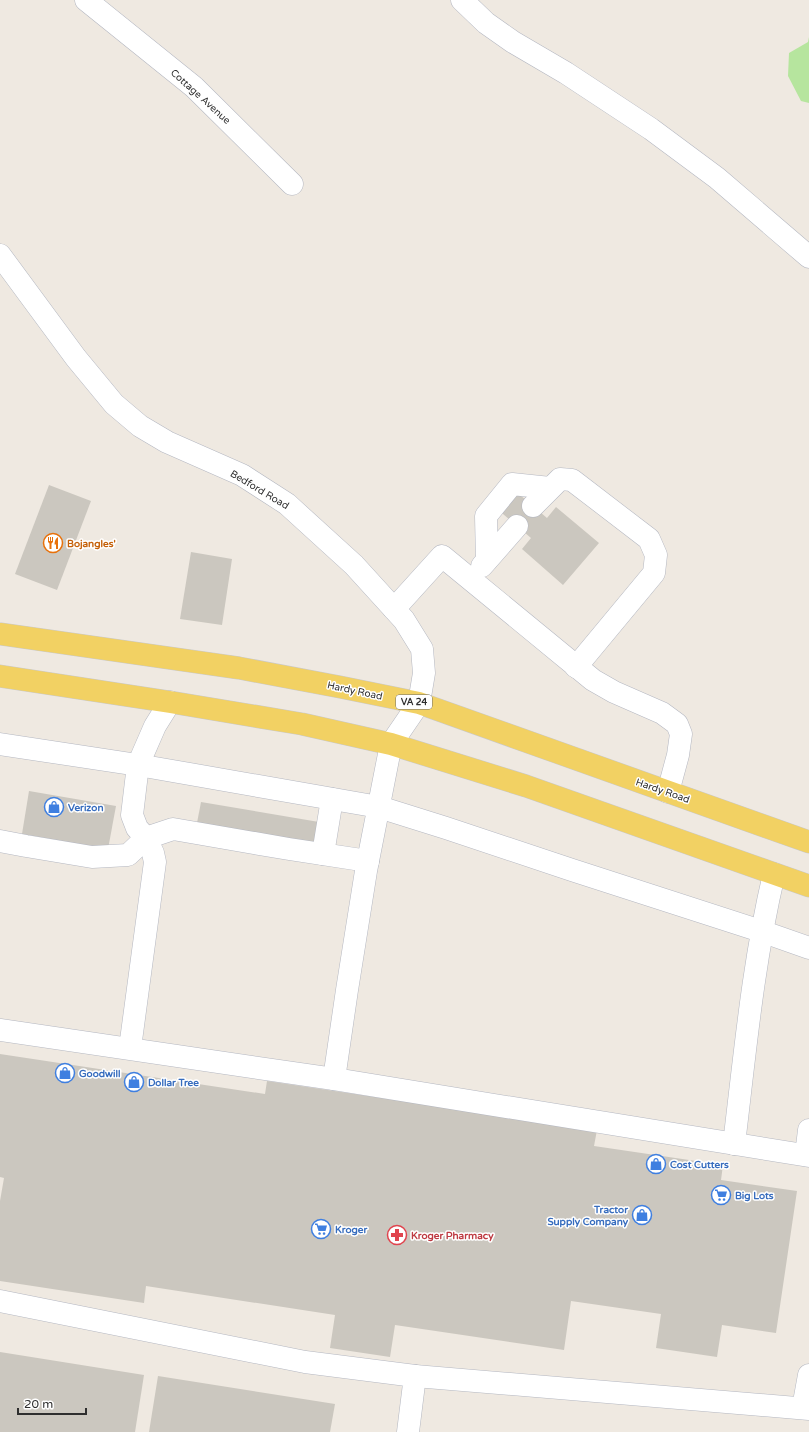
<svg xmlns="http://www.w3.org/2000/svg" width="809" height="1432" font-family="'Varela Round',sans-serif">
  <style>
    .green { fill: #b6e59e }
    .building { fill: #cbc7bf }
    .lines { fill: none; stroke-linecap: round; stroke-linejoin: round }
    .minor-casing { stroke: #b4b7c1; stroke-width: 23 }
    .major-casing { stroke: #c9c9c9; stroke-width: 23 }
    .minor { stroke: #fff; stroke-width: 22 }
    .major { stroke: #f2d163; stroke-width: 22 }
    .labels { text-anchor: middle; stroke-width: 3; stroke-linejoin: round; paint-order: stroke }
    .shield { fill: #fff; stroke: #6d6d6d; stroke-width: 1 }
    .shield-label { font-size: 9px; font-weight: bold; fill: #2e2e2e }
    .street-label { font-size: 10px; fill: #2e2e2e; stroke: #fff }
    .food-label { font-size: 10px; font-weight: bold; fill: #c56008; stroke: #fff; text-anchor: start }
    .shop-label { font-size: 10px; font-weight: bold; fill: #366cbe; stroke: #fff; text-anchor: start }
    .health-label { font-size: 10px; font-weight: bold; fill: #be3a42; stroke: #fff; text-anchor: start }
  </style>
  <rect width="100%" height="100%" fill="#efe9e1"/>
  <!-- green -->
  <path class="green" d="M809,37V103L801,101L788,76L789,53L808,42Z"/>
  <!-- building -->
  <g class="building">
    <path d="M49,485L91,501L57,590L15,574Z"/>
    <path d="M513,489L547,518L556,507L599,543L563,585L522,549L531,538L496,508Z"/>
    <path d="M191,552L232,559L222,625L180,619Z"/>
    <path d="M29,791L116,806L108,849L22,834Z"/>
    <path d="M201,802L319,822L315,844L197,823Z"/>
    <path d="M0,1054L265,1094L267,1081L597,1130L594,1146L723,1165L721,1180L797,1191L776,1333L722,1325L717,1357L656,1348L661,1314L571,1301L564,1350L395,1325L390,1357L330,1348L335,1315L146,1286L144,1303L0,1281V1201L4,1178L0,1177Z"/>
    <path d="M0,1352L144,1375L135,1432H0Z"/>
    <path d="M158,1376L335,1404L330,1432H149Z"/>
  </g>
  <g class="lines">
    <!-- minor casing -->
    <g class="minor-casing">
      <g id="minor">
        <path d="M86,0L194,87L292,184"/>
        <path d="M462,0L486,23L513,42L566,73L651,129L717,178L809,257"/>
        <path d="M0,255L76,358L114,404L140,426L167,442L242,475L287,504L354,565L404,620L422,649L424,673L419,703L391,744L366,871L347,990L334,1079"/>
        <path d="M533,506L560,479L572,480L649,539L656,555L654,573L576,667"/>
        <path d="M487,560L486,516L512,484L550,488"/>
        <path d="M482,566L517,526"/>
        <path d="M394,609L442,556L593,680L614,692L662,713L677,724L681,734L678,755L668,792"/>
        <path d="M0,744L138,765L379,807L446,828L572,870L761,931L809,948"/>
        <path d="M0,841L26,846L92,857L128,855L146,838L173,829L289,849L368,861"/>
        <path d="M323,854L332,799"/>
        <path d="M0,1030L334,1079L809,1156"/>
        <path d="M130,1048L155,862L153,853L146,838L137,828L132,815L138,765L155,726L170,702"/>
        <path d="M734,1144C745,1053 753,963 774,874"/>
        <path d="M806,1155L809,1130"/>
        <path d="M0,1301L305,1362L415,1376L408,1432"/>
        <path d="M415,1376L809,1409"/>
        <path d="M803,1408L809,1375"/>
      </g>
    </g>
    <!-- major casing -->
    <g class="major-casing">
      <g id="major">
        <path d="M0,634L239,668L340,687L419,703L809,842"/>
        <path d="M0,676L170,702L302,724L391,744L526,786L809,886"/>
      </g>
    </g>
    <!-- minor -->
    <use href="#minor" class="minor"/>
    <!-- major -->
    <use href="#major" class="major"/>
  </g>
  <!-- icons -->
  <defs>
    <g id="restaurant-ring" transform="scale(1)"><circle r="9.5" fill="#fff" stroke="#e8710a" stroke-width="1.5"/><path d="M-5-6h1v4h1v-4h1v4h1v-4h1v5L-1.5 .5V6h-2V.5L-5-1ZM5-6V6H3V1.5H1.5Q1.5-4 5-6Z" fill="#e8710a"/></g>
    <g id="shop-ring" transform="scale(1)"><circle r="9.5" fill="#fff" stroke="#3f7fe0" stroke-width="1.5"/><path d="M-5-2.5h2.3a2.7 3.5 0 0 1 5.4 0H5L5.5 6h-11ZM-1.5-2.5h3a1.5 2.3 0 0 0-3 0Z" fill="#3f7fe0"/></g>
    <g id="supermarket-ring" transform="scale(1)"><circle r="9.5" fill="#fff" stroke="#3f7fe0" stroke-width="1.5"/><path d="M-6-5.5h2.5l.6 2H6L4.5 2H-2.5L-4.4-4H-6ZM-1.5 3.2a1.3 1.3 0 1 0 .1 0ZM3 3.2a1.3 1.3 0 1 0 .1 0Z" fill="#3f7fe0"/></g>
    <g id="pharmacy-ring" transform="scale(1)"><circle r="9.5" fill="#fff" stroke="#e0444e" stroke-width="1.5"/><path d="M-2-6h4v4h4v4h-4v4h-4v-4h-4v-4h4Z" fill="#e0444e"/></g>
  </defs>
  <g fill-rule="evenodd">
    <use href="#restaurant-ring" x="53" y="543"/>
    <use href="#shop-ring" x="54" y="807"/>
    <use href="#shop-ring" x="65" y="1073"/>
    <use href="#shop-ring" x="134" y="1082"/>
    <use href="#shop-ring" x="656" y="1164"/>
    <use href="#supermarket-ring" x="721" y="1195"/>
    <use href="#shop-ring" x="642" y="1215"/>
    <use href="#supermarket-ring" x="321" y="1229"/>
    <use href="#pharmacy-ring" x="397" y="1235"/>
  </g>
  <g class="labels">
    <!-- shield labels -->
    <rect class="shield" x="396" y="695" width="36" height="14" rx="3"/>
    <g class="shield-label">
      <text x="414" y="705">VA 24</text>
    </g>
    <!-- street labels -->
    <g class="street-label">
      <text transform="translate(201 96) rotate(42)" y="4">Cottage Avenue</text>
      <text transform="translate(260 489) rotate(31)" y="4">Bedford Road</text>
      <text transform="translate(355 690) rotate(12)" y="4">Hardy Road</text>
      <text transform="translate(663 790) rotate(19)" y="4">Hardy Road</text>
    </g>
    <!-- food labels -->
    <g class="food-label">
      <text x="67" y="547">Bojangles'</text>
    </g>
    <!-- shop labels -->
    <g class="shop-label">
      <text x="68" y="811">Verizon</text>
      <text x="79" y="1077">Goodwill</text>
      <text x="148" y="1086">Dollar Tree</text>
      <text x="670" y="1168">Cost Cutters</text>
      <text x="735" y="1199">Big Lots</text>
      <text x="628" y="1213" text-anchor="end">Tractor<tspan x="628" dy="12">Supply Company</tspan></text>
      <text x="335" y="1233">Kroger</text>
    </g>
    <!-- health labels -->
    <g class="health-label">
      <text x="411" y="1239">Kroger Pharmacy</text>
    </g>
  </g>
  <!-- scale -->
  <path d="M18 1408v6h68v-6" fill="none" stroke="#2e2e2e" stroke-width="2"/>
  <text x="24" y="1408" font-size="12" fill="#2e2e2e" stroke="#ffffff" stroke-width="3" paint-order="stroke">20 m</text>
</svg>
